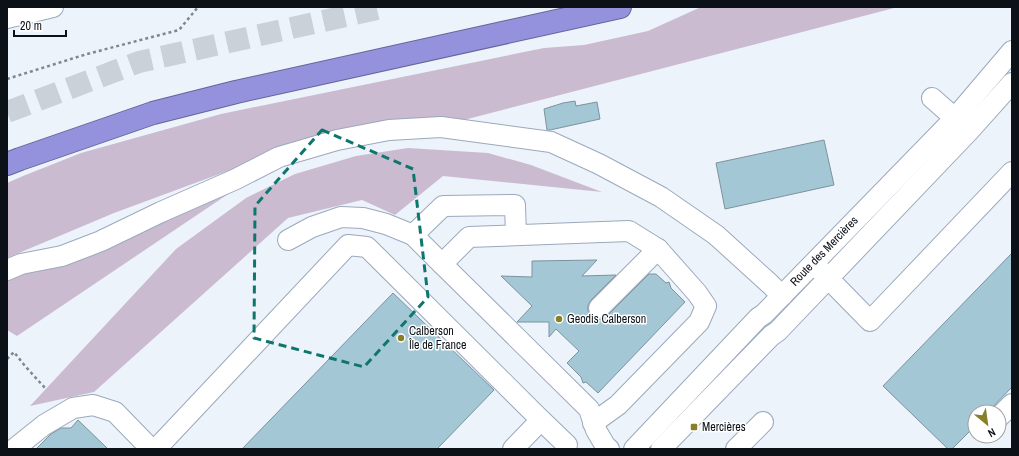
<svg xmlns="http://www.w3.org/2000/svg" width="1019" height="456" font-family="'Archivo Narrow',sans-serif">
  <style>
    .green { fill: #cabbd1 }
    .building { fill: #a4c7d6; stroke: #7b939d }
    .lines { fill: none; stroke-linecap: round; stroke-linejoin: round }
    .highway-tunnel { stroke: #cbd1d9; stroke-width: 22; stroke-dasharray: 22 11; stroke-linecap: butt }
    .minor-casing { stroke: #9ba9bc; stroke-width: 22 }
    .highway-casing { stroke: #656598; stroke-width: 24 }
    .path { stroke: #81878e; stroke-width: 2.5; stroke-dasharray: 3 3; stroke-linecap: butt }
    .minor { stroke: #fff; stroke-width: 20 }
    .highway { stroke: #9592dd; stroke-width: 22 }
    .marked { fill: none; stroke: #0f766e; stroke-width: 3; stroke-dasharray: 8 5; stroke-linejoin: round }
    .poi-dot { fill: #878028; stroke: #fff; stroke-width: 1.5 }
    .labels { text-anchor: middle; stroke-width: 3; stroke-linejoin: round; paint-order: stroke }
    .street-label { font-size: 12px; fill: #0c1118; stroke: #fff }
    .poi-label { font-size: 12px; fill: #0c1118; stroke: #fff; text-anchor: start }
  </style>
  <rect width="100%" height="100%" fill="#edf3fb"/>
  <!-- green -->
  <g class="green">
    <path d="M701,7H898L460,121L339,130L114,213L7,258V183L23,176L81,153L221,114L544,48L584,45L648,31Z"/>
    <path d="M408,148L488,153L531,165L602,192L443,176L395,215L362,200L288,218L94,392L30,406L176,249L246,198L295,174L356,156Z"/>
    <path d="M252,178L17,336L7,330V277Z"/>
  </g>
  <!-- building -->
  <g class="building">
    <path d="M575,101L576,106L597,102L600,119L550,130H547L544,109L563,103Z"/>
    <path d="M824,140L834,185L725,209L716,163Z"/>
    <path d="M1012,253V387L988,412H975V426L952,449H948L883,386Z"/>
    <path d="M597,260L582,276L616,275L591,300L588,305V311L591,316L596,319H602L607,316L649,274H656L666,283L669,282L671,288L685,302L598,393L586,382L583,383L581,377L567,363L579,351L556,329L549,337V322H517L532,306L501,276L532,277V261Z"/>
    <path d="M393,293L494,390L437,449H242Z"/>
    <path d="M78,420L108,449H36L51,434L61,428H71Z"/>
  </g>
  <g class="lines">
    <!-- highway-tunnel -->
    <path class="highway-tunnel" d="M7,112L139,62L386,7"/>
    <!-- minor casing -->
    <g class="minor-casing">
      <g id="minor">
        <path d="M7,18L53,7"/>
        <path d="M932,98L965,127"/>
        <path d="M516,235L515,205L443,206L413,235L442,264L469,237L629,231L658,249L697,293L706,306L699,322L618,405L593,423"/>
        <path d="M288,240L312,227L341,217L363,218L386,224L413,235"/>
        <path d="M442,264L589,409L596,430L606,447L609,449"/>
        <path d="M819,269L870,321L1012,172"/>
        <path d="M7,270L21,264L62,256L101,241L161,212L236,179L279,157L337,140L389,130L441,127L551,142L599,164L661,197L716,235L770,284L782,296"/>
        <path d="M599,308L658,249"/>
        <path d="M999,417L1012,404"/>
        <path d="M541,420L567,445"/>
        <path d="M14,449L44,425L73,408L93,405L115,412L151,449"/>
        <path d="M156,449L348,245L367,247L541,420L513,449"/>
        <path d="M634,449L758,318L764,314L955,118L1012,51"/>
        <path d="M661,449L771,336L778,331L969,131L1012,83"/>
        <path d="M736,449L763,422"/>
      </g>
    </g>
    <!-- highway casing -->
    <g class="highway-casing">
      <path id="highway" d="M7,164L20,159L153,113L236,92L620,7"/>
    </g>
    <!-- path -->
    <g class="path">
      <path d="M7,79L87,54L179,30L198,7"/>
      <path d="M7,359L14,352L25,366L45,388"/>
    </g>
    <!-- minor -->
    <use href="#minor" class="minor"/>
    <!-- highway -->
    <use href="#highway" class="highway"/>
  </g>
  <!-- marked area -->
  <path class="marked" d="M322,130L413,169L428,297L364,367L254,338L255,206Z"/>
  <!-- markers -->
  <g class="poi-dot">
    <circle cx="559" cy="319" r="4"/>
    <circle cx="401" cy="338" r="4"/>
    <rect x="690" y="423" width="8" height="8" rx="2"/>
  </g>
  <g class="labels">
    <!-- street labels -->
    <g class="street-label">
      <text transform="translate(824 251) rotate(-46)" y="4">Route des Mercières</text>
    </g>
    <!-- poi labels -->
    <g class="poi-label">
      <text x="567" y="323">Geodis Calberson</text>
      <text x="409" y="335">Calberson<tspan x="409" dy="14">Île de France</tspan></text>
      <text x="702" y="431">Mercières</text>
    </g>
  </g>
  <!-- border -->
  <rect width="1019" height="456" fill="none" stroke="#0c1118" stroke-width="16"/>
  <!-- north arrow -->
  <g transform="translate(987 424) rotate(151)"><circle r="19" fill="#ffffff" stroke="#9ea0a3"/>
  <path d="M0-3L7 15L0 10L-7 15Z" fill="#878028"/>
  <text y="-6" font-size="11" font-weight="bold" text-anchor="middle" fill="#0c1118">N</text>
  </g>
  <!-- scale -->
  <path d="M14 30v6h52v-6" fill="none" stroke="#0c1118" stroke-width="2"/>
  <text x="20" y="30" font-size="12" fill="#0c1118" stroke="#ffffff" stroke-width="3" paint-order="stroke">20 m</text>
</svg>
